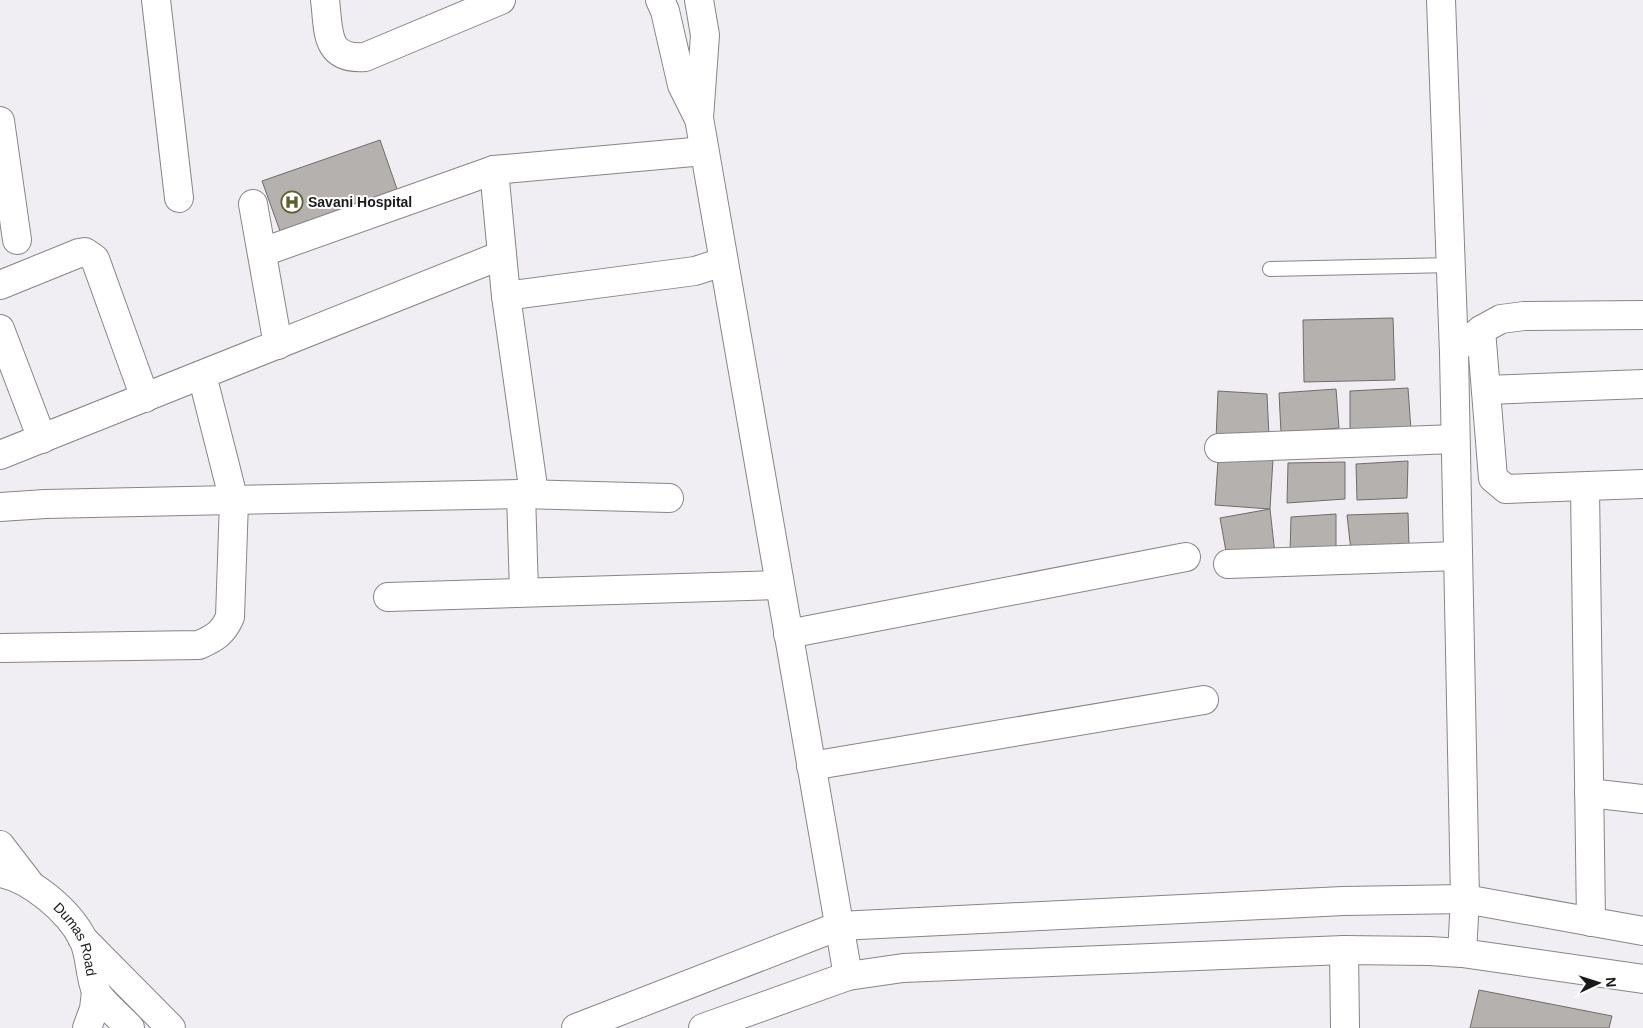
<svg xmlns="http://www.w3.org/2000/svg" width="1643" height="1028" font-family="Arial,sans-serif">
  <style>
    .building { fill: #b5b1ae; stroke: #706c6a }
    .lines { fill: none; stroke-linecap: round; stroke-linejoin: round }
    .service-casing { stroke: #878589; stroke-width: 16 }
    .minor-casing { stroke: #878589; stroke-width: 30 }
    .tertiary-casing { stroke: #878589; stroke-width: 30 }
    .primary-casing { stroke: #878589; stroke-width: 30 }
    .service { stroke: #fff; stroke-width: 14 }
    .minor { stroke: #fff; stroke-width: 28 }
    .tertiary { stroke: #fff; stroke-width: 28 }
    .primary { stroke: #fff; stroke-width: 28 }
    .labels { text-anchor: middle; stroke-width: 4; stroke-linejoin: round; paint-order: stroke }
    .poi-label { font-size: 14px; font-weight: bold; fill: #1b1a1b; stroke: #fff; text-anchor: start }
    .street-label { font-size: 14px; fill: #1b1a1b; stroke: #fff }
  </style>
  <rect width="100%" height="100%" fill="#f0eef2"/>
  <!-- building -->
  <g class="building">
    <path d="M380,140L397,189L280,231L262,181Z"/>
    <path d="M1393,318L1395,380L1304,382L1303,320Z"/>
    <path d="M1408,388L1411,430L1350,429V391Z"/>
    <path d="M1336,389L1339,428L1281,433L1279,393Z"/>
    <path d="M1218,391L1267,394L1269,436L1216,439Z"/>
    <path d="M1273,459L1270,509L1215,505L1218,461Z"/>
    <path d="M1408,461L1407,498L1357,500L1356,464Z"/>
    <path d="M1345,462V499L1287,503L1288,463Z"/>
    <path d="M1270,509L1275,554L1227,557L1220,518Z"/>
    <path d="M1408,513L1409,546L1351,551L1347,515Z"/>
    <path d="M1336,514V548L1290,553L1291,517Z"/>
    <path d="M1479,990L1612,1016L1609,1028H1470Z"/>
  </g>
  <g class="lines">
    <!-- service casing -->
    <g class="service-casing">
      <path id="service" d="M1270,269L1452,265"/>
    </g>
    <!-- minor casing -->
    <g class="minor-casing">
      <g id="minor">
        <path d="M156,0L179,198"/>
        <path d="M325,0C329,30 324,60 365,57L501,0"/>
        <path d="M1441,0L1454,353L1465,899L1462,953"/>
        <path d="M0,121L17,240"/>
        <path d="M494,170L506,296L534,494"/>
        <path d="M253,204L278,345"/>
        <path d="M263,252L494,170L704,151"/>
        <path d="M0,285L79,253L85,252L95,259L145,398"/>
        <path d="M506,296L695,271L723,262"/>
        <path d="M0,329L42,439"/>
        <path d="M1481,330L1493,478L1506,489L1643,484"/>
        <path d="M1467,342L1481,330L1501,319L1524,316L1643,315"/>
        <path d="M1486,390L1643,384"/>
        <path d="M1219,448L1455,439"/>
        <path d="M0,455L502,255"/>
        <path d="M1585,488L1591,922"/>
        <path d="M521,494L524,592"/>
        <path d="M0,507L45,504L521,494L669,498"/>
        <path d="M1228,564L1458,556"/>
        <path d="M388,597L779,585"/>
        <path d="M788,634L1186,557"/>
        <path d="M0,648L199,645C215,638 223,633 230,617L234,501L202,375"/>
        <path d="M811,766L1204,700"/>
        <path d="M1589,793L1643,799"/>
        <path d="M1344,950L1345,1028"/>
      </g>
    </g>
    <!-- tertiary casing -->
    <g class="tertiary-casing">
      <g id="tertiary">
        <path d="M660,0L665,11L682,85L698,117"/>
        <path d="M699,0L705,35L699,118L848,976"/>
        <path d="M0,845L30,884"/>
        <path d="M82,938L171,1028"/>
        <path d="M576,1028L839,926L1343,901L1465,899L1643,931"/>
        <path d="M703,1028L848,976L903,968L1344,950L1429,951L1462,953L1643,979"/>
      </g>
    </g>
    <!-- primary casing -->
    <g class="primary-casing">
      <g id="primary">
        <path id="s1" d="M0,873C30,878 69,911 83,939C91,955 89,975 96,991C100,1001 122,1019 130,1028"/>
        <path d="M87,1028L94,1009L96,992"/>
      </g>
    </g>
    <!-- service -->
    <use href="#service" class="service"/>
    <!-- minor -->
    <use href="#minor" class="minor"/>
    <!-- tertiary -->
    <use href="#tertiary" class="tertiary"/>
    <!-- primary -->
    <use href="#primary" class="primary"/>
  </g>
  <!-- icons -->
  <defs>
    <g id="hospital-ring" transform="scale(1.125)"><circle r="9.5" fill="#fff" stroke="#5e602d" stroke-width="1.5"/><path d="M-5-5h3v3.5h4V-5h3V5h-3V1.5h-4V5h-3Z" fill="#5e602d"/></g>
  </defs>
  <g fill-rule="evenodd">
    <use href="#hospital-ring" x="292" y="202"/>
  </g>
  <g class="labels">
    <!-- poi labels -->
    <g class="poi-label">
      <text x="308" y="207">Savani Hospital</text>
    </g>
    <!-- street labels -->
    <g class="street-label">
      <text dy="5" stroke="none"><textPath href="#s1" startOffset="106">Dumas Road</textPath></text>
    </g>
  </g>
  <!-- north arrow -->
  <g transform="translate(1598 983) rotate(86)" stroke="#ffffff" stroke-width="4" paint-order="stroke">
  <path d="M0-4L9 19L0 12L-9 19Z" fill="#1b1a1b"/>
  <text y="-8" font-size="14" font-weight="bold" text-anchor="middle" fill="#1b1a1b">N</text>
  </g>
</svg>
